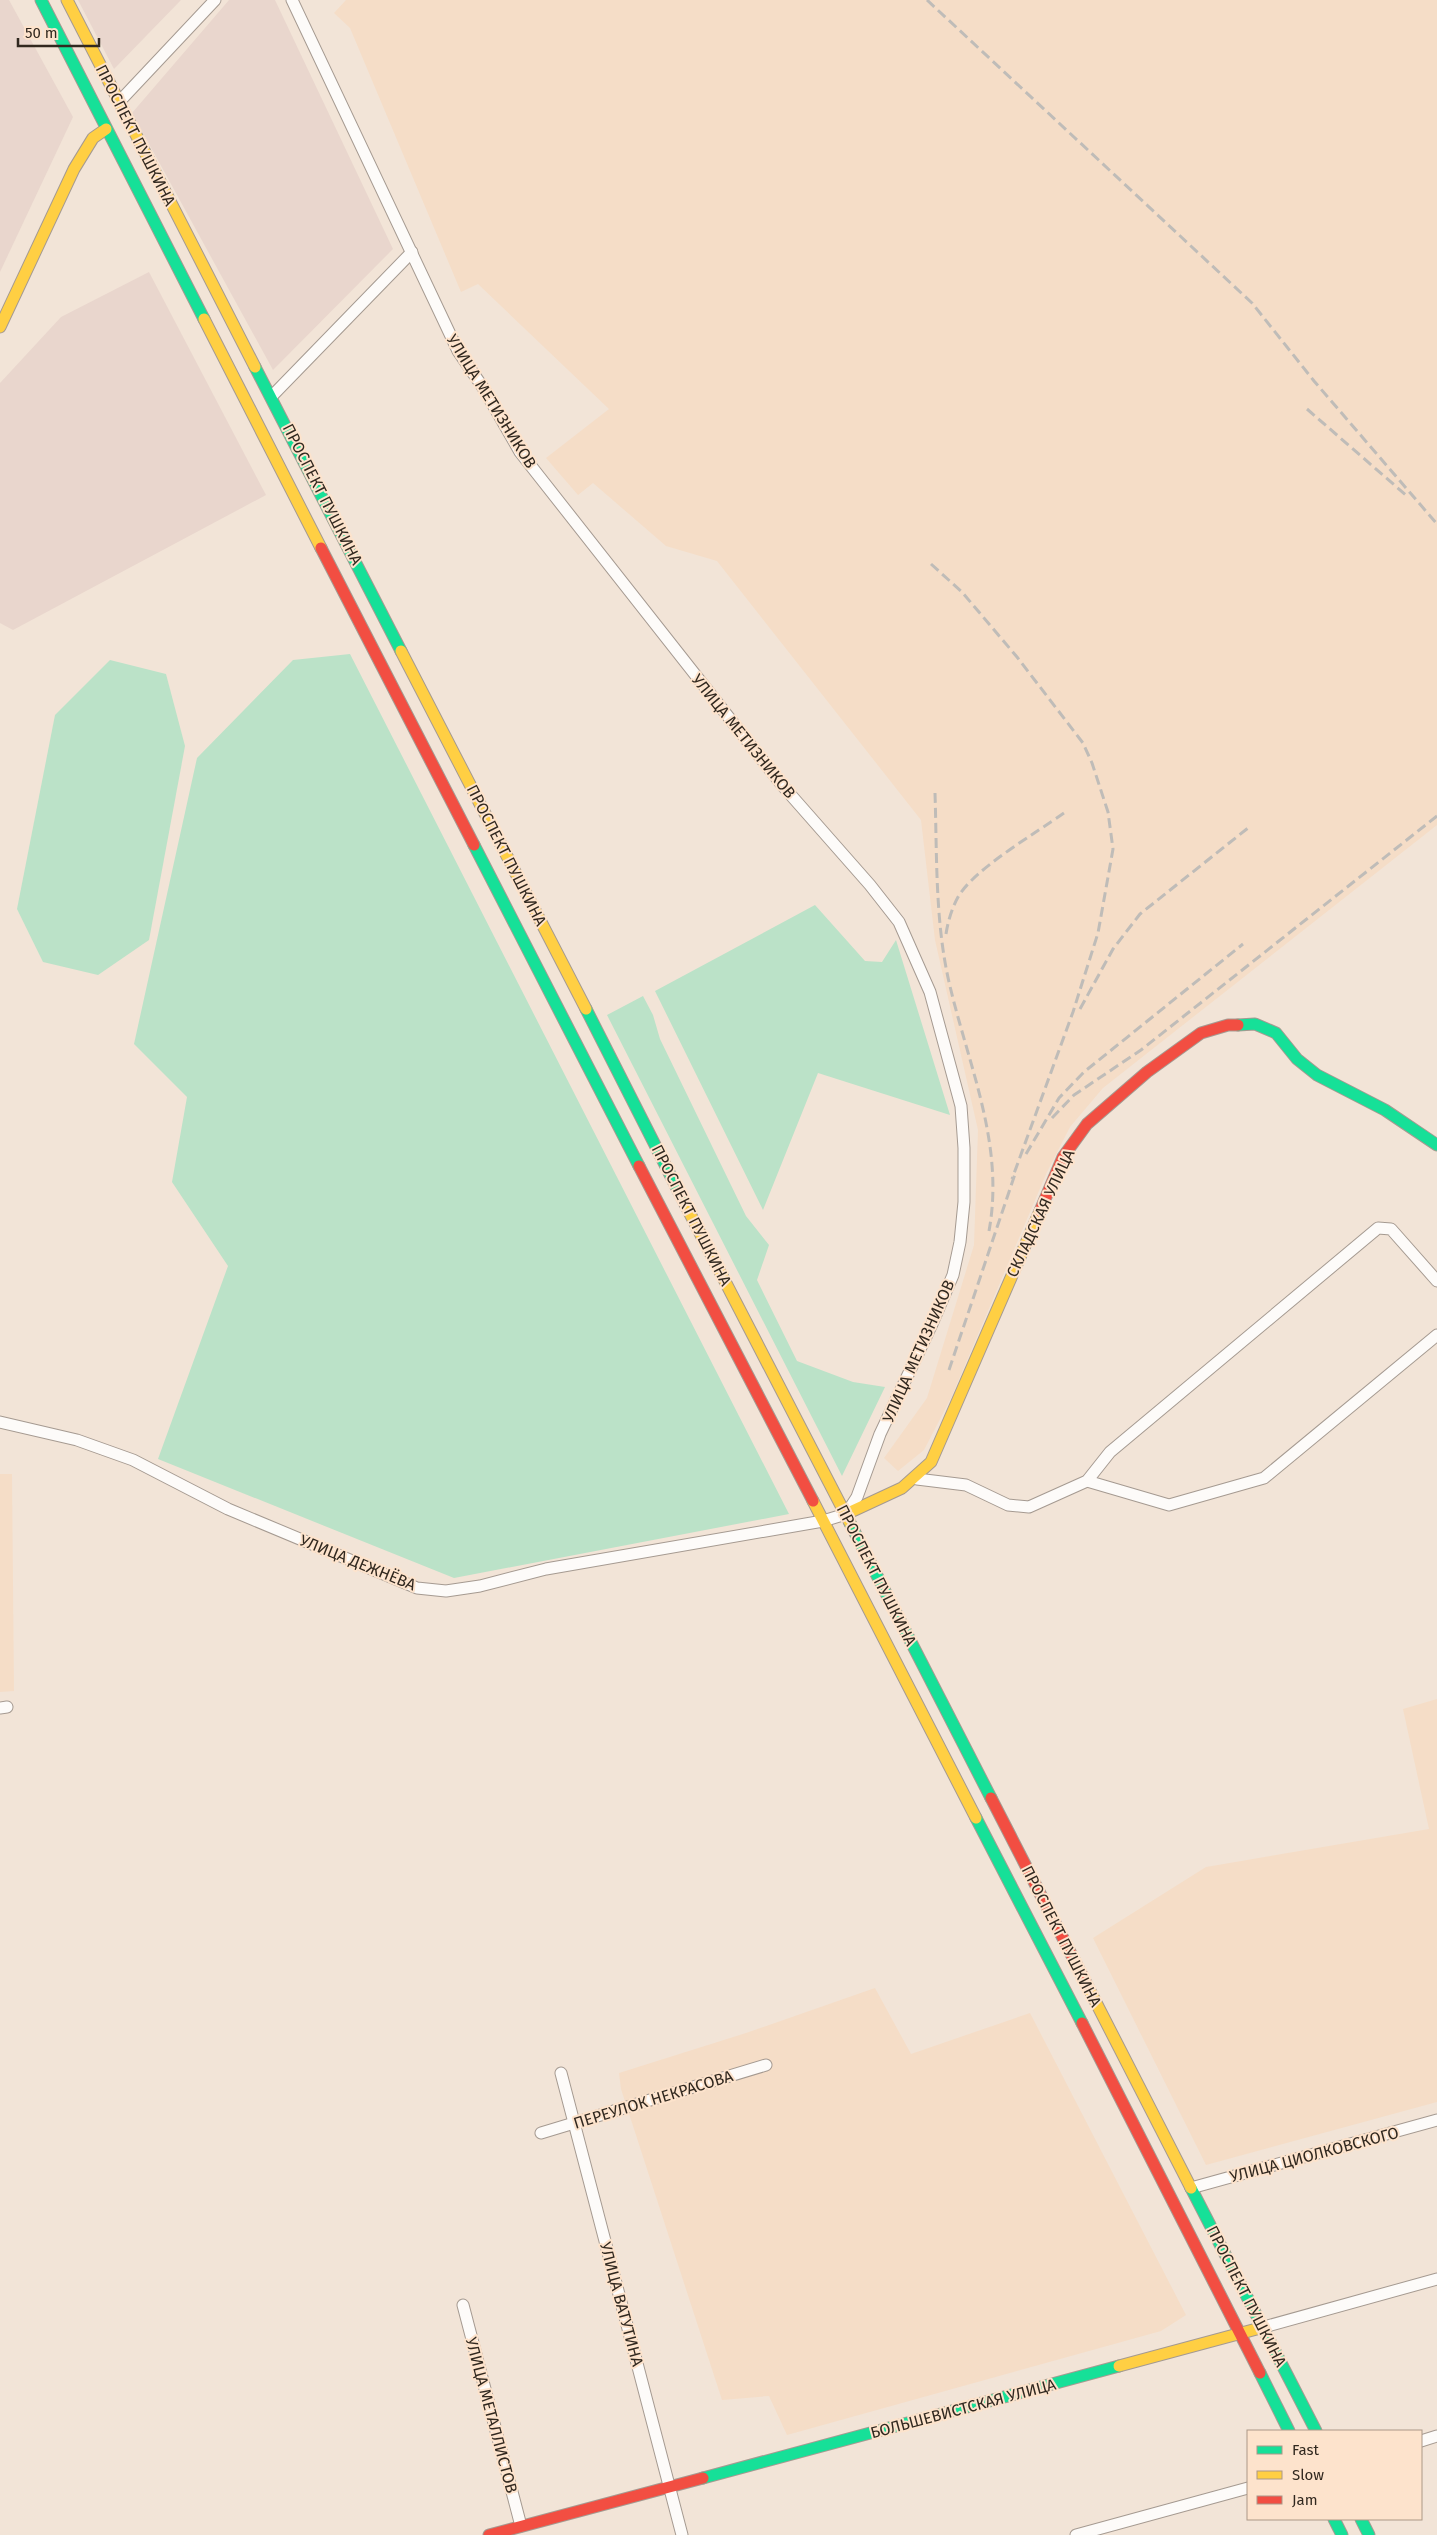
<svg xmlns="http://www.w3.org/2000/svg" width="1437" height="2535" font-family="'Fira Sans',sans-serif">
  <style>
    .commercial { fill: #e9d6cd }
    .built { fill: #f5ddc7 }
    .green { fill: #bbe2c8 }
    .lines { fill: none; stroke-linecap: round; stroke-linejoin: round }
    .street-casing { stroke: #a59a91; stroke-width: 13 }
    .fast-casing { stroke: #a59a91; stroke-width: 13 }
    .slow-casing { stroke: #a59a91; stroke-width: 13 }
    .jam-casing { stroke: #a59a91; stroke-width: 13 }
    .street { stroke: #fdfbf9; stroke-width: 11 }
    .fast { stroke: #16e098; stroke-width: 11 }
    .slow { stroke: #ffcf43; stroke-width: 11 }
    .jam { stroke: #f24e42; stroke-width: 11 }
    .rail { stroke: #bfbcb8; stroke-width: 3; stroke-dasharray: 10 5; stroke-linecap: butt }
    .labels { text-anchor: middle; stroke-width: 4; stroke-linejoin: round; paint-order: stroke }
    .street-label { font-size: 16px; fill: #31281f; stroke: #fde3cc }
  </style>
  <rect width="100%" height="100%" fill="#f2e4d7"/>
  <!-- commercial -->
  <g class="commercial">
    <path d="M0,0H9L73,117L0,272Z"/>
    <path d="M78,0H181L114,69Z"/>
    <path d="M229,0H275L393,249L273,370L132,113Z"/>
    <path d="M149,272L266,495L13,630L0,623V383L61,317Z"/>
  </g>
  <!-- built -->
  <g class="built">
    <path d="M346,0H1437V825L1103,1088L1070,1127L1047,1172L951,1398L924,1450L898,1471L884,1458L927,1398L974,1245L978,1130L935,940L921,820L717,561L666,546L593,483L578,495L546,458L609,409L478,284L461,292L350,28L334,13Z"/>
    <path d="M0,1474H12L14,1691L0,1692Z"/>
    <path d="M1437,1699V2102L1206,2165L1093,1938L1206,1867L1429,1829L1403,1709Z"/>
    <path d="M875,1988L911,2054L1030,2013L1186,2315L1161,2331L787,2435L769,2396L722,2400L621,2089L619,2073L746,2033Z"/>
  </g>
  <!-- green -->
  <g class="green">
    <path d="M350,654L789,1514L454,1578L158,1459L228,1266L172,1182L187,1097L134,1044L197,758L293,660Z"/>
    <path d="M110,660L166,674L185,746L149,940L98,975L43,962L17,909L55,715Z"/>
    <path d="M815,905L865,961L882,962L896,940L950,1115L818,1073L763,1210L655,991Z"/>
    <path d="M643,996L653,1015L660,1039L746,1216L769,1245L757,1280L797,1361L853,1382L885,1387L842,1476L607,1015Z"/>
  </g>
  <g class="lines">
    <!-- street casing -->
    <g class="street-casing">
      <g id="street">
        <path d="M119,102L215,0"/>
        <path d="M272,396L412,252"/>
        <path d="M0,1422L77,1440L133,1460L228,1509L417,1588L446,1591L480,1586L546,1569L823,1521L846,1514L857,1497L880,1434L932,1324L953,1275L960,1242L964,1202V1148L961,1106L930,992L899,922L870,885L782,785L520,452L484,389L458,351L292,0"/>
        <path d="M917,1479L966,1485L1008,1505L1029,1507L1087,1481L1110,1452L1378,1228L1391,1229L1437,1281"/>
        <path d="M1087,1481L1169,1505L1264,1478L1437,1335"/>
        <path d="M0,1708L7,1707"/>
        <path d="M561,2073L682,2535"/>
        <path d="M541,2133L766,2065"/>
        <path d="M1191,2188L1437,2120"/>
        <path d="M463,2305L521,2526"/>
        <path d="M1264,2327L1437,2279"/>
        <path d="M1421,2441L1437,2436"/>
        <path d="M1076,2535L1248,2488"/>
      </g>
    </g>
    <!-- fast casing -->
    <g class="fast-casing">
      <g id="fast">
        <path d="M41,0L204,319"/>
        <path d="M255,367L401,651"/>
        <path d="M474,845L639,1166"/>
        <path d="M586,1009L685,1204"/>
        <path d="M1238,1025L1255,1024L1276,1033L1297,1059L1317,1075L1385,1110L1437,1145"/>
        <path d="M850,1523L991,1798"/>
        <path d="M976,1818L1082,2023"/>
        <path d="M1191,2188L1316,2431"/>
        <path d="M1260,2373L1289,2431"/>
        <path d="M703,2478L1119,2366"/>
        <path d="M1334,2519L1342,2535"/>
        <path d="M1361,2519L1369,2535"/>
      </g>
    </g>
    <!-- slow casing -->
    <g class="slow-casing">
      <g id="slow">
        <path d="M67,0L255,367"/>
        <path d="M204,319L321,548"/>
        <path d="M0,327L74,169L93,138L106,129"/>
        <path d="M401,651L586,1009"/>
        <path d="M685,1204L850,1523"/>
        <path d="M813,1501L976,1818"/>
        <path d="M846,1514L902,1488L931,1462L1040,1211"/>
        <path d="M1087,1985L1191,2188"/>
        <path d="M1119,2366L1264,2327"/>
      </g>
    </g>
    <!-- jam casing -->
    <g class="jam-casing">
      <g id="jam">
        <path d="M321,548L474,845"/>
        <path d="M639,1166L813,1501"/>
        <path d="M1040,1211L1063,1157L1087,1124L1147,1072L1201,1033L1228,1025H1238"/>
        <path d="M991,1798L1087,1985"/>
        <path d="M1082,2023L1260,2373"/>
        <path d="M489,2535L703,2478"/>
      </g>
    </g>
    <!-- street -->
    <use href="#street" class="street"/>
    <!-- fast -->
    <use href="#fast" class="fast"/>
    <!-- slow -->
    <use href="#slow" class="slow"/>
    <!-- jam -->
    <use href="#jam" class="jam"/>
    <!-- rail -->
    <g class="rail">
      <path d="M927,0L1252,303L1314,381L1437,524"/>
      <path d="M1307,409L1407,496"/>
      <path d="M931,564L962,592L1017,657L1083,743L1092,763L1108,812L1113,849L1098,933L1073,1012L1012,1179"/>
      <path d="M935,793C937,855 935,921 949,982C968,1065 1005,1144 989,1231"/>
      <path d="M946,934C948,921 952,908 958,897C974,869 1036,833 1064,813"/>
      <path d="M1080,1009L1113,949L1140,914L1248,828"/>
      <path d="M1052,1118L1074,1095L1141,1050L1437,816"/>
      <path d="M1026,1154L1059,1098L1084,1072L1243,944"/>
      <path d="M949,1370L1015,1174"/>
    </g>
  </g>
  <g class="labels">
    <!-- street labels -->
    <g class="street-label">
      <text transform="translate(136 135) rotate(63)" y="6">ПРОСПЕКТ ПУШКИНА</text>
      <text transform="translate(492 401) rotate(58)" y="6">УЛИЦА МЕТИЗНИКОВ</text>
      <text transform="translate(323 494) rotate(63)" y="6">ПРОСПЕКТ ПУШКИНА</text>
      <text transform="translate(744 736) rotate(51)" y="6">УЛИЦА МЕТИЗНИКОВ</text>
      <text transform="translate(507 855) rotate(63)" y="6">ПРОСПЕКТ ПУШКИНА</text>
      <text transform="translate(1040 1213) rotate(-65)" y="6">СКЛАДСКАЯ УЛИЦА</text>
      <text transform="translate(692 1215) rotate(63)" y="6">ПРОСПЕКТ ПУШКИНА</text>
      <text transform="translate(918 1351) rotate(-66)" y="6">УЛИЦА МЕТИЗНИКОВ</text>
      <text transform="translate(358 1562) rotate(22)" y="6">УЛИЦА ДЕЖНЁВА</text>
      <text transform="translate(877 1575) rotate(63)" y="6">ПРОСПЕКТ ПУШКИНА</text>
      <text transform="translate(1062 1936) rotate(63)" y="6">ПРОСПЕКТ ПУШКИНА</text>
      <text transform="translate(653 2099) rotate(-17)" y="6">ПЕРЕУЛОК НЕКРАСОВА</text>
      <text transform="translate(1314 2154) rotate(-15)" y="6">УЛИЦА ЦИОЛКОВСКОГО</text>
      <text transform="translate(1247 2296) rotate(63)" y="6">ПРОСПЕКТ ПУШКИНА</text>
      <text transform="translate(622 2304) rotate(75)" y="6">УЛИЦА ВАТУТИНА</text>
      <text transform="translate(963 2408) rotate(-15)" y="6">БОЛЬШЕВИСТСКАЯ УЛИЦА</text>
      <text transform="translate(492 2415) rotate(75)" y="6">УЛИЦА МЕТАЛЛИСТОВ</text>
    </g>
  </g>
  <!-- legend -->
  <rect x="1247" y="2430" width="175" height="90" fill="#fde3cc" stroke="#ab9887"/>
  <rect x="1257" y="2446" width="25" height="8" fill="#16e098" stroke="#ab9887"/>
  <text x="1292" y="2455" font-size="15" fill="#31281f">Fast</text>
  <rect x="1257" y="2471" width="25" height="8" fill="#ffcf43" stroke="#ab9887"/>
  <text x="1292" y="2480" font-size="15" fill="#31281f">Slow</text>
  <rect x="1257" y="2496" width="25" height="8" fill="#f24e42" stroke="#ab9887"/>
  <text x="1292" y="2505" font-size="15" fill="#31281f">Jam</text>
  <!-- scale -->
  <path d="M18 38v8h81v-8" fill="none" stroke="#31281f" stroke-width="2.5"/>
  <text x="25" y="38" font-size="15" fill="#31281f" stroke="#fde3cc" stroke-width="4" paint-order="stroke">50 m</text>
</svg>
